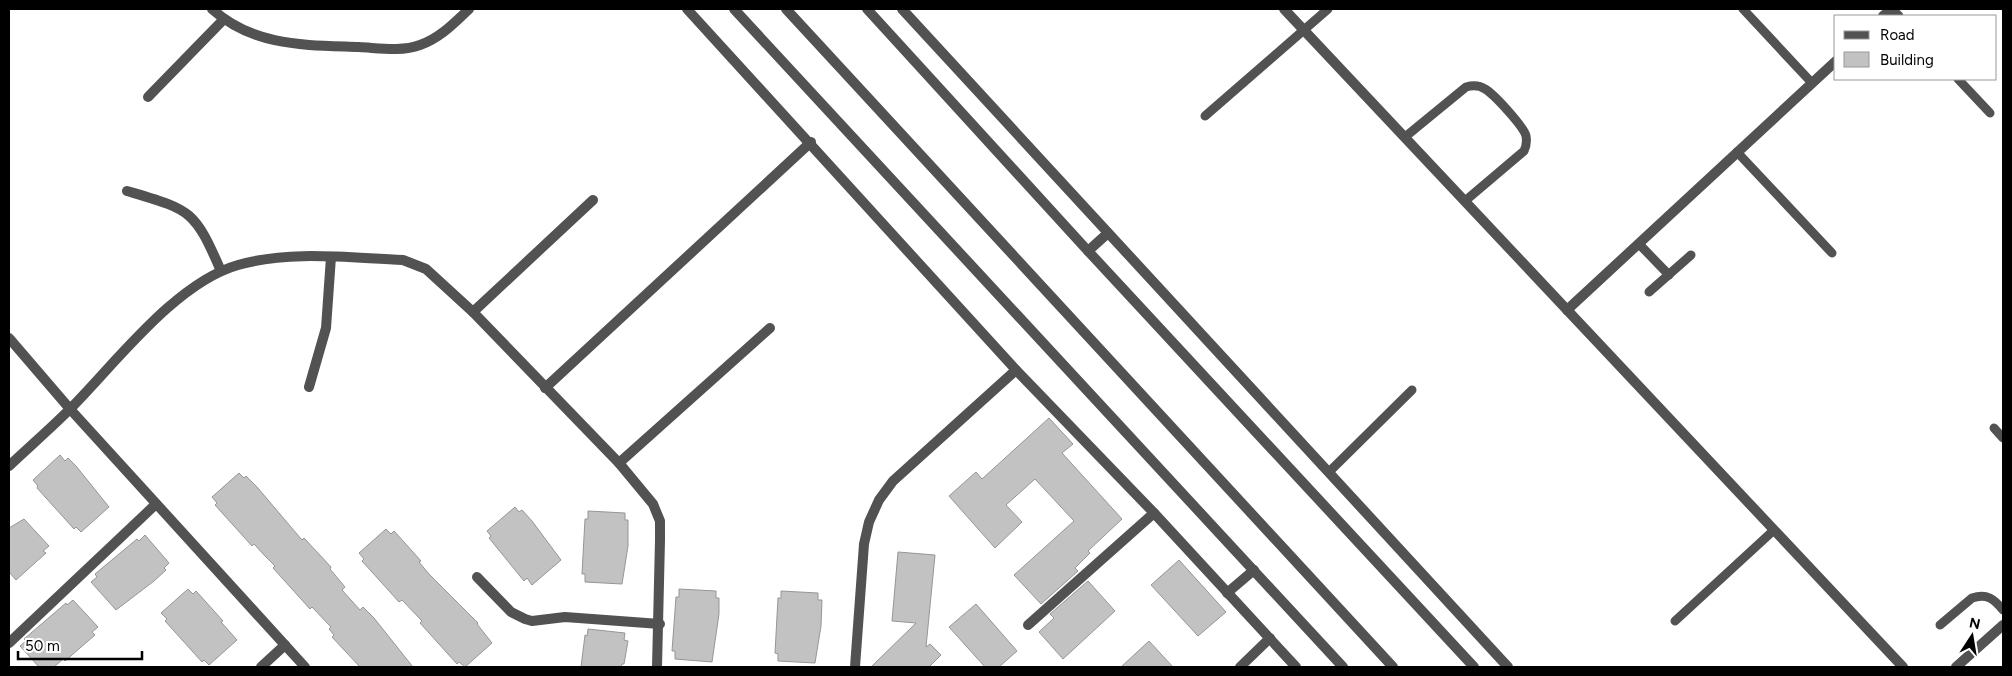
<svg xmlns="http://www.w3.org/2000/svg" width="2012" height="676" font-family="Figtree,sans-serif">
  <style>
    .building { fill: #c2c2c2; stroke: #969696 }
    .lines { fill: none; stroke-linecap: round; stroke-linejoin: round }
    .lane { stroke: #525252; stroke-width: 9 }
    .street { stroke: #525252; stroke-width: 10 }
  </style>
  <rect width="100%" height="100%" fill="#fff"/>
  <!-- building -->
  <g class="building">
    <path d="M1049,418L1073,444L1062,453L1122,519L1088,551L1090,553L1075,568L1078,571L1041,604L1014,575L1074,521L1035,479L1006,505L1022,522L995,548L949,496L976,472L982,479Z"/>
    <path d="M60,455L65,461L68,458L76,466L109,507L81,532L76,527L74,529L37,488L38,486L33,480Z"/>
    <path d="M239,473L244,478L246,476L257,487L302,540L304,538L331,567L330,569L345,587L342,590L360,610L363,607L374,618L413,667H360L332,637L334,635L329,629L331,627L312,607L310,609L273,568L275,566L265,556L254,544L252,546L215,505L217,503L212,497Z"/>
    <path d="M515,507L519,512L522,510L532,521L561,560L532,585L527,578L524,581L489,538L491,536L487,531Z"/>
    <path d="M588,511L625,513V520H628V546L622,584L585,582V574H582L585,519H588Z"/>
    <path d="M24,519L49,546L43,551L46,553L16,580L9,572V528Z"/>
    <path d="M386,529L391,534L394,531L404,542L421,561L419,562L429,574L478,623L477,624L492,643L465,667L459,662L457,664L420,623L422,621L402,600L399,602L362,561L364,559L359,553Z"/>
    <path d="M145,535L169,563L164,568L166,570L154,581L116,610L91,582L97,577L95,574L137,539L139,541Z"/>
    <path d="M898,552L935,555L926,647L930,644L941,655L929,667H871L916,623L892,621Z"/>
    <path d="M1179,560L1226,612L1198,636L1151,585Z"/>
    <path d="M1088,581L1115,611L1063,659L1039,632L1054,618L1050,614Z"/>
    <path d="M188,589L193,594L196,591L206,602L223,621L221,622L237,640L209,665L204,660L202,662L165,621L167,619L161,613Z"/>
    <path d="M679,589L716,591V598H719V614L712,662L675,659V651H672L676,597H679Z"/>
    <path d="M781,591L818,593V600H822L821,626L815,663L778,661V654L775,653L778,598H781Z"/>
    <path d="M73,600L98,627L92,632L95,635L65,661L63,659L54,667H39L20,646L26,641L24,639L66,603L67,605Z"/>
    <path d="M976,604L1017,651L999,667H985L949,627Z"/>
    <path d="M588,629L625,633L624,640L628,641L624,664H622L621,667H581L585,635L587,636Z"/>
    <path d="M1149,641L1173,667H1121Z"/>
  </g>
  <g class="lines">
    <!-- lane -->
    <g class="lane">
      <path d="M1743,9L1812,83"/>
      <path d="M1892,9L1899,16"/>
      <path d="M1958,79L1990,113"/>
      <path d="M1205,116L1328,9"/>
      <path d="M1405,137L1466,87C1473,85 1479,85 1485,89C1494,94 1524,127 1526,136C1527,142 1526,147 1524,151L1465,201"/>
      <path d="M1737,152L1832,253"/>
      <path d="M1639,244L1669,275"/>
      <path d="M1649,292L1691,255"/>
      <path d="M1994,428L2003,438"/>
      <path d="M1329,472L1412,390"/>
      <path d="M1675,621L1774,530"/>
      <path d="M1940,625L1972,598C1987,593 1994,599 2003,610"/>
    </g>
    <!-- street -->
    <g class="street">
      <path d="M212,9C254,47 306,45 359,47C379,48 401,52 420,45C440,38 454,23 469,9"/>
      <path d="M687,9L1016,370L1154,513L1296,667"/>
      <path d="M734,9L1343,667"/>
      <path d="M786,9L1393,667"/>
      <path d="M867,9L1088,251L1474,667"/>
      <path d="M902,9L1508,667"/>
      <path d="M1284,9L1903,667"/>
      <path d="M1883,16L1892,9"/>
      <path d="M148,97L224,19"/>
      <path d="M127,191C191,210 194,209 221,271"/>
      <path d="M1088,251L1108,233"/>
      <path d="M1567,310L1836,61"/>
      <path d="M473,312L593,200"/>
      <path d="M9,338L70,409L305,667"/>
      <path d="M309,387L326,328L331,257"/>
      <path d="M545,388L811,142"/>
      <path d="M619,463L770,328"/>
      <path d="M9,466C29,447 50,429 70,409C115,364 175,283 238,265C291,250 349,258 403,260L426,269L473,312L619,463L653,504L660,521V540L657,667"/>
      <path d="M477,577L511,612L525,619L532,621L565,617L660,624"/>
      <path d="M1227,593L1254,570"/>
      <path d="M1028,625L1154,513"/>
      <path d="M9,643L156,504"/>
      <path d="M261,667L285,645"/>
      <path d="M855,667L864,544L869,522L879,500L893,481L1016,370"/>
      <path d="M1240,667L1270,638"/>
      <path d="M1956,667L2003,625"/>
    </g>
  </g>
  <!-- border -->
  <rect width="2012" height="676" fill="none" stroke="#000000" stroke-width="20"/>
  <!-- legend -->
  <rect x="1834" y="15" width="162" height="65" fill="#ffffff" stroke="#999999"/>
  <rect x="1844" y="31" width="25" height="8" fill="#525252" stroke="#999999"/>
  <text x="1880" y="40" font-size="15" fill="#000000">Road</text>
  <rect x="1844" y="52" width="25" height="15" fill="#c2c2c2" stroke="#999999"/>
  <text x="1880" y="65" font-size="15" fill="#000000">Building</text>
  <!-- north arrow -->
  <g transform="translate(1972 636) rotate(12)" stroke="#ffffff" stroke-width="4" paint-order="stroke">
  <path d="M0-4L9 19L0 12L-9 19Z" fill="#000000"/>
  <text y="-8" font-size="14" font-weight="bold" text-anchor="middle" fill="#000000">N</text>
  </g>
  <!-- scale -->
  <path d="M18 651v8h124v-8" fill="none" stroke="#000000" stroke-width="2.5"/>
  <text x="25" y="651" font-size="15" fill="#000000" stroke="#ffffff" stroke-width="4" paint-order="stroke">50 m</text>
</svg>
